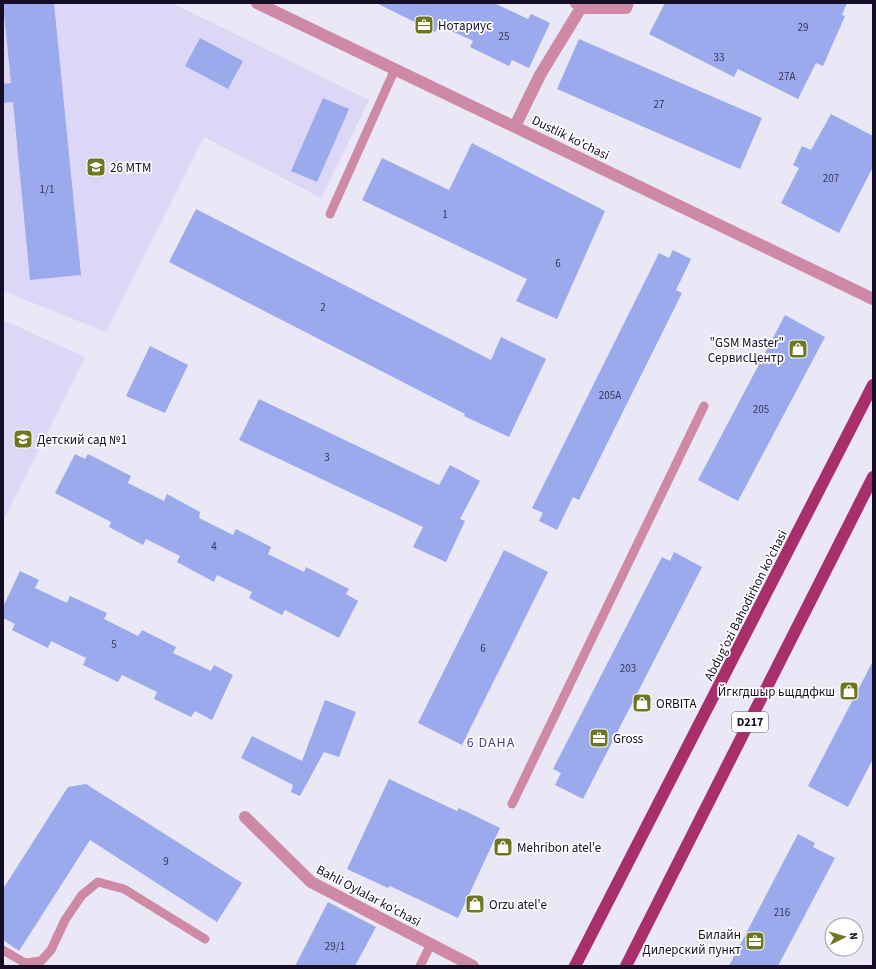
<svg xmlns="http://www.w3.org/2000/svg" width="876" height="969" font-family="'Source Sans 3',sans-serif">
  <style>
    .built { fill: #ddd7f7 }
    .building { fill: #9baaed }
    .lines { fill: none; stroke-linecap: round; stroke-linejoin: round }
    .lane { stroke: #ce8aa5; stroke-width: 9 }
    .street { stroke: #ce8aa5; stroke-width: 12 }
    .primary { stroke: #a92f6c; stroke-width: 12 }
    .labels { text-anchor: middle; stroke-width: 3.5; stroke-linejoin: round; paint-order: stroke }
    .number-label { font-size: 11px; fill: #373558 }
    .shield { fill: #fff; stroke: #5c5668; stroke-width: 1 }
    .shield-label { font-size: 12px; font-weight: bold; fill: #160e27 }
    .poi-label { font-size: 13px; fill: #160e27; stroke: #fff; text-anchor: start }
    .street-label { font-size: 13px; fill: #160e27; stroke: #fff }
    .neighbourhood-label { font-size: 14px; letter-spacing: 1px; fill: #4f3e7a; stroke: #fff }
  </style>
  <rect width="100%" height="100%" fill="#eae7f6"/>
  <!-- built -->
  <g class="built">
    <path d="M3,3H172L369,100L321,198L204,137L106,332L3,291Z"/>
    <path d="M3,320L85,357L3,521Z"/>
  </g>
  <!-- building -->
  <g class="building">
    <path d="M3,3H54L81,275L30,280L13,102L3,103V84L11,83Z"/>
    <path d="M376,3H494L528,19L531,14L550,23L529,68L512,60L509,66L470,47L473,41L439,25L435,32Z"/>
    <path d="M665,3H847L842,15L845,16L823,66L816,63L798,99L738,69L734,77L649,34Z"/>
    <path d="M200,38L243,61L228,89L185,66Z"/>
    <path d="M579,39L762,118L740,169L557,89Z"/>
    <path d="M323,98L349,109L317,182L291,171Z"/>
    <path d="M831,114L873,136V167L839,233L781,203L799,168L793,165L802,146L811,150Z"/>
    <path d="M472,143L605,211L557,319L516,301L527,279L362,200L382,158L449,190Z"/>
    <path d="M196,209L491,360L501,337L546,359L509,437L464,416L465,414L169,262Z"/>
    <path d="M673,250L691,259L676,290L682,293L579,500L573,497L557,530L539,521L543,513L532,508L659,253L669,258Z"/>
    <path d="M785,315L825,337L738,501L698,480Z"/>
    <path d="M150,346L188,365L165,413L126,396Z"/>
    <path d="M259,399L439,485L450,465L480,481L460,519L465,521L446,562L413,547L423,527L239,440Z"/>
    <path d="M75,454L85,459L88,454L131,476L128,483L164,501L167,494L200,512L199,518L233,535L236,529L271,547L268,554L304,572L306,567L349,589L346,594L358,601L339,638L285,610L282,615L249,598L252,592L217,575L214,582L177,562L180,556L146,539L143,545L109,527L111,522L55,493Z"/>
    <path d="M504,550L548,572L462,745L418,723Z"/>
    <path d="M674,552L702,567L583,799L555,785L561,773L553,769L662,557L670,561Z"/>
    <path d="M20,571L39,580L35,588L67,603L70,596L107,613L104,619L138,636L142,630L176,647L173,653L211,671L214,665L233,675L212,720L195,711L191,717L154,699L157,692L122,675L118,682L83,665L86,658L51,641L48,648L12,630L15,624L3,618V607Z"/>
    <path d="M873,661V759L848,807L808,786Z"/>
    <path d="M325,700L356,712L339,757L324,752L300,796L291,792L293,785L241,758L252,736L302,761Z"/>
    <path d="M389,779L457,811L459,808L500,828L458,918L390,886L388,888L347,869Z"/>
    <path d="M86,784L242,883L217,922L90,840L19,951L3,940V889L68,787Z"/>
    <path d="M798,834L815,843L813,847L835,858L778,966H729Z"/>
    <path d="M328,902L376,927L355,966H295Z"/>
  </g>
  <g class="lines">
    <!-- lane -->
    <g class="lane">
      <path d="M330,214L395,69"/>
      <path d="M512,804L704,406"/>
      <path d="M3,950L25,963L41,961L51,950L65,920L82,895L98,882L124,889L205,939"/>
      <path d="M420,966L431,944"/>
    </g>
    <!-- street -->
    <g class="street">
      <path d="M257,3L873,299"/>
      <path d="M576,3L585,8H626L628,3"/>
      <path d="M515,126L540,75L582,6"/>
      <path d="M245,817L311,882L473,966"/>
    </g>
    <!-- primary -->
    <g class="primary">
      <path d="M575,966L873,385"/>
      <path d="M626,966L873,477"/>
    </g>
  </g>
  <!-- icons -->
  <defs>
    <g id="office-square" transform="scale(1)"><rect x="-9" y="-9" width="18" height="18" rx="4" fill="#6e761f" stroke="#fff"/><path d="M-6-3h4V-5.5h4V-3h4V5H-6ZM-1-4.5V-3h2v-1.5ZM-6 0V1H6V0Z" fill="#fff"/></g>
    <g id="school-square" transform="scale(1)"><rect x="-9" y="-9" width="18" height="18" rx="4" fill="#6e761f" stroke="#fff"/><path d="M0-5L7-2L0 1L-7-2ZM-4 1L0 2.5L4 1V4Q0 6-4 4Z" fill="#fff"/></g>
    <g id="shop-square" transform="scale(1)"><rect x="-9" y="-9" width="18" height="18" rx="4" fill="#6e761f" stroke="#fff"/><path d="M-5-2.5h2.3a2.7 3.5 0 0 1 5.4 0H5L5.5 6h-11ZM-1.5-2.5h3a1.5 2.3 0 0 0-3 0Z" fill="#fff"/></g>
  </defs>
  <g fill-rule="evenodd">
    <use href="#office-square" x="424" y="25"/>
    <use href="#school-square" x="96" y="167"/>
    <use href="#shop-square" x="798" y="349"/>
    <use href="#school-square" x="23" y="439"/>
    <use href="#shop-square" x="849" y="691"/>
    <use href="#shop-square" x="642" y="703"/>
    <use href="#office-square" x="599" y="738"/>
    <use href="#shop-square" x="503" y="847"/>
    <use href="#shop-square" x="475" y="904"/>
    <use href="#office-square" x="755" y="941"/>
  </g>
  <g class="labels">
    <!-- number labels -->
    <g class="number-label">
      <text x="803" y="31">29</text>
      <text x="504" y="40">25</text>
      <text x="719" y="61">33</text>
      <text x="787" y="80">27А</text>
      <text x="659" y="108">27</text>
      <text x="831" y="182">207</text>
      <text x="47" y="193">1/1</text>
      <text x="445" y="218">1</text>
      <text x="558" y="267">6</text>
      <text x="323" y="311">2</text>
      <text x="610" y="399">205A</text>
      <text x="761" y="413">205</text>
      <text x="327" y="461">3</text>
      <text x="214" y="550">4</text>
      <text x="114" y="648">5</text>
      <text x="483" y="652">6</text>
      <text x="628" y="672">203</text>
      <text x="166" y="865">9</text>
      <text x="782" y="916">216</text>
      <text x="335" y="950">29/1</text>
    </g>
    <!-- shield labels -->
    <rect class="shield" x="732" y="712" width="36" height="20" rx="3"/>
    <g class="shield-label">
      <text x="750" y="726">D217</text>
    </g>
    <!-- poi labels -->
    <g class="poi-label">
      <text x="438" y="30">Нотариус</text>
      <text x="110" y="172">26 MTM</text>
      <text x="784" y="347" text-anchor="end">"GSM Master"<tspan x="784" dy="15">СервисЦентр</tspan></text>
      <text x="37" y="444">Детский сад №1</text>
      <text x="835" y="696" text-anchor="end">Йгкгдшыр ьщддфкш</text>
      <text x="656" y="708">ORBITA</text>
      <text x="613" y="743">Gross</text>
      <text x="517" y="852">Mehribon atel'e</text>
      <text x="489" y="909">Orzu atel'e</text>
      <text x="741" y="939" text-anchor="end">Билайн<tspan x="741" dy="15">Дилерский пункт</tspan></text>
    </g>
    <!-- street labels -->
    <g class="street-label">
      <text transform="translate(571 137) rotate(26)" y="5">Dustlik ko'chasi</text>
      <text transform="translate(745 605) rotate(-63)" y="5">Abdug’ozi Bahodirhon ko’chasi</text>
      <text transform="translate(369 895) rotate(28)" y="5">Bahli Oylalar ko'chasi</text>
    </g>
    <!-- neighbourhood labels -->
    <g class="neighbourhood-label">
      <text x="491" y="747">6 DAHA</text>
    </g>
  </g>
  <!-- border -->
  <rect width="876" height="969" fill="none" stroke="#160e27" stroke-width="8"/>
  <!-- north arrow -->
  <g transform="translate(844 937) rotate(85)"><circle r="19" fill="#ffffff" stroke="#a29fa9"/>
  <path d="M0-3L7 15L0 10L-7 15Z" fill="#6e761f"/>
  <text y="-6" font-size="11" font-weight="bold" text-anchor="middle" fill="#160e27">N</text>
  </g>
</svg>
